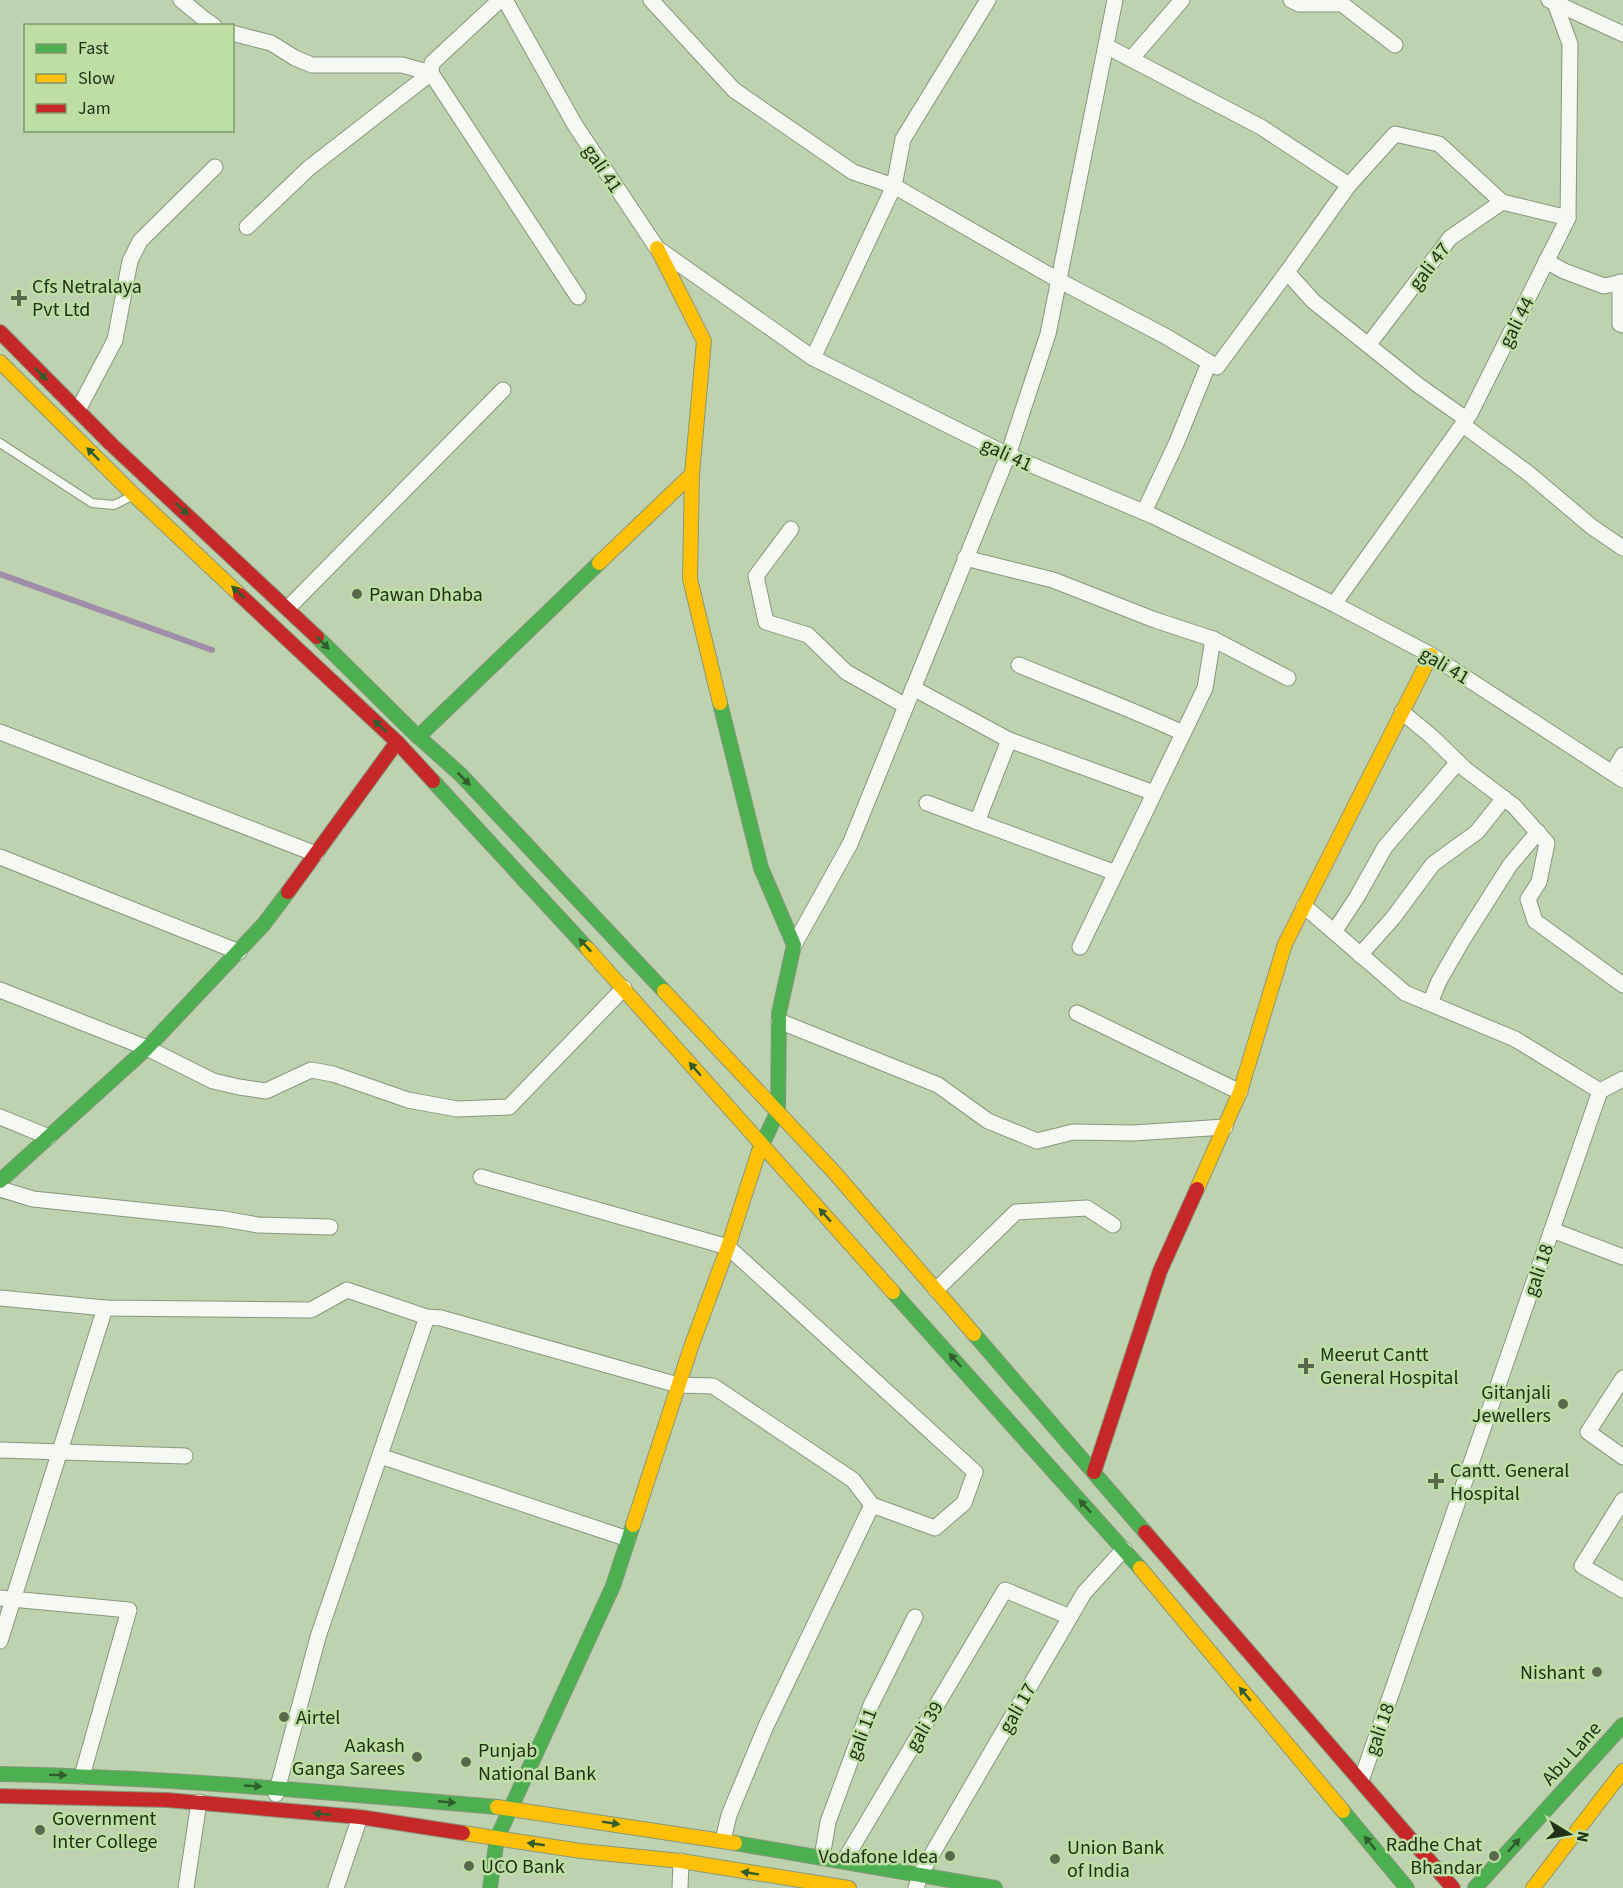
<svg xmlns="http://www.w3.org/2000/svg" width="1623" height="1888" font-family="'Source Sans 3',sans-serif">
  <style>
    .lines { fill: none; stroke-linecap: round; stroke-linejoin: round }
    .stream { stroke: #a08daa; stroke-width: 6 }
    .lane-casing { stroke: #88977c; stroke-width: 10 }
    .street-casing { stroke: #88977c; stroke-width: 17 }
    .fast-casing { stroke: #88977c; stroke-width: 16 }
    .slow-casing { stroke: #88977c; stroke-width: 16 }
    .jam-casing { stroke: #88977c; stroke-width: 16 }
    .lane { stroke: #f5f8f3; stroke-width: 8 }
    .street { stroke: #f5f8f3; stroke-width: 15 }
    .fast { stroke: #4caf50; stroke-width: 14 }
    .slow { stroke: #ffc107; stroke-width: 14 }
    .jam { stroke: #c62828; stroke-width: 14 }
    .oneway { fill: #315c2c }
    .poi-dot { fill: #5a694d; stroke: #bddfa3; stroke-width: 2 }
    .labels { text-anchor: middle; stroke-width: 5; stroke-linejoin: round; paint-order: stroke }
    .street-label { font-size: 20px; fill: #233018; stroke: #bddfa3 }
    .poi-label { font-size: 20px; fill: #233018; stroke: #bddfa3; text-anchor: start }
  </style>
  <rect width="100%" height="100%" fill="#bfd2b0"/>
  <g class="lines">
    <!-- stream -->
    <path class="stream" d="M0,574L212,650"/>
    <!-- lane casing -->
    <g class="lane-casing">
      <path id="lane" d="M0,443L92,503L114,505L132,496"/>
    </g>
    <!-- street casing -->
    <g class="street-casing">
      <g id="street">
        <path d="M181,0L204,19L214,26"/>
        <path d="M500,0L432,63L431,73L578,297"/>
        <path d="M505,0L575,125L657,248L813,358L1008,455L1153,516L1334,604L1431,655L1623,780"/>
        <path d="M651,0L734,90L853,172L894,186L1058,280L1165,336L1217,367L1287,272"/>
        <path d="M1291,0L1299,4H1342L1395,45"/>
        <path d="M1549,0L1623,34"/>
        <path d="M232,33L271,43L295,58L312,65H402L431,73"/>
        <path d="M1106,46L1261,127L1349,185"/>
        <path d="M1131,59L1182,0"/>
        <path d="M247,227L309,168L431,73"/>
        <path d="M1546,261L1564,271L1604,286L1623,282"/>
        <path d="M1620,282V324L1623,325"/>
        <path d="M1369,344L1450,238L1502,202"/>
        <path d="M813,358L894,186L903,139L988,0"/>
        <path d="M78,410L115,340L130,261L140,241L215,167"/>
        <path d="M1466,419L1418,385L1313,301L1287,272L1349,185L1395,134L1439,144L1502,202L1568,218"/>
        <path d="M1463,425L1528,473L1592,527L1623,548"/>
        <path d="M1144,512L1176,444L1209,363"/>
        <path d="M791,529L756,576L766,622L808,635L846,672L906,706"/>
        <path d="M965,558L1053,580L1155,620L1213,639L1205,688L1080,947"/>
        <path d="M1334,604L1470,414L1568,218L1570,44L1555,3V0"/>
        <path d="M288,608L503,390"/>
        <path d="M1213,639L1288,678"/>
        <path d="M1019,665C1074,688 1129,708 1183,733"/>
        <path d="M913,688L1009,740L1154,793"/>
        <path d="M1402,712L1431,736L1465,769L1514,806L1547,843L1539,882L1528,899L1535,921L1623,985"/>
        <path d="M0,732L316,854"/>
        <path d="M1613,772L1623,755"/>
        <path d="M927,803L1116,873"/>
        <path d="M977,822L1009,740"/>
        <path d="M0,857L239,952"/>
        <path d="M1304,906L1405,993L1515,1039L1600,1091L1361,1781"/>
        <path d="M1334,932L1357,897L1385,847L1458,762"/>
        <path d="M794,945L850,844L1008,455L1048,334L1115,0"/>
        <path d="M1360,955L1393,918L1433,864L1477,832L1504,798"/>
        <path d="M0,990L147,1048L213,1081L239,1087L266,1091L311,1070L333,1074L408,1100L457,1109L509,1107L624,988"/>
        <path d="M1430,1003L1439,981L1462,941L1510,865L1538,832"/>
        <path d="M1077,1013L1240,1092"/>
        <path d="M779,1021L938,1085L988,1121L1037,1141L1073,1132L1133,1133L1225,1127"/>
        <path d="M1600,1091L1623,1079"/>
        <path d="M0,1117L49,1137"/>
        <path d="M0,1189L33,1199L224,1219L258,1225L330,1227"/>
        <path d="M1552,1230L1623,1257"/>
        <path d="M936,1290L1016,1212L1087,1208L1113,1225"/>
        <path d="M0,1298L105,1308L311,1310L347,1290L427,1317L441,1318L678,1385L713,1386L853,1480L872,1505L935,1528L964,1503L975,1472L728,1247L481,1177"/>
        <path d="M1623,1378L1588,1432L1623,1457"/>
        <path d="M0,1450L185,1456"/>
        <path d="M380,1456L628,1539"/>
        <path d="M1623,1500L1582,1566L1623,1590"/>
        <path d="M0,1598L129,1610L82,1776"/>
        <path d="M0,1641L105,1308"/>
        <path d="M276,1794L318,1637L427,1317"/>
        <path d="M723,1840L729,1815L766,1726L872,1505"/>
        <path d="M822,1857L828,1822L871,1705L915,1617"/>
        <path d="M844,1861L1005,1590L1070,1617"/>
        <path d="M186,1888L199,1802"/>
        <path d="M336,1888L360,1817"/>
        <path d="M680,1888L681,1861"/>
        <path d="M916,1888L921,1873L1084,1593L1124,1549"/>
      </g>
    </g>
    <!-- fast casing -->
    <g class="fast-casing">
      <g id="fast">
        <path d="M317,637L412,731L461,775L664,991"/>
        <path d="M720,703L761,868L794,945L779,1013L778,1111L759,1151"/>
        <path d="M418,737L599,563"/>
        <path d="M433,781L587,948"/>
        <path d="M0,1181L147,1048L264,924L288,892"/>
        <path d="M893,1292L1140,1568"/>
        <path d="M974,1334L1145,1532"/>
        <path d="M0,1774C166,1777 332,1793 497,1807"/>
        <path d="M1343,1811L1407,1888"/>
        <path d="M735,1843L995,1888"/>
        <path d="M490,1888L497,1838L613,1586L633,1525"/>
        <path d="M1475,1888L1623,1725"/>
      </g>
    </g>
    <!-- slow casing -->
    <g class="slow-casing">
      <g id="slow">
        <path d="M0,362L134,495L240,595"/>
        <path d="M692,474L690,579L720,703"/>
        <path d="M599,563L692,474L704,341L657,248"/>
        <path d="M587,948L893,1292"/>
        <path d="M664,991L834,1172L974,1334"/>
        <path d="M1197,1189L1240,1092L1285,944L1431,655"/>
        <path d="M633,1525L691,1347L728,1247L759,1151"/>
        <path d="M1140,1568L1343,1811"/>
        <path d="M497,1807L735,1843"/>
        <path d="M463,1833L581,1851L681,1861L849,1888"/>
        <path d="M1533,1888L1623,1771"/>
      </g>
    </g>
    <!-- jam casing -->
    <g class="jam-casing">
      <g id="jam">
        <path d="M0,332L111,444L317,637"/>
        <path d="M240,595L397,742L433,781"/>
        <path d="M288,892L397,742"/>
        <path d="M1094,1472L1160,1271L1197,1189"/>
        <path d="M1145,1532L1453,1888"/>
        <path d="M0,1796L167,1800L360,1817L463,1833"/>
      </g>
    </g>
    <!-- lane -->
    <use href="#lane" class="lane"/>
    <!-- street -->
    <use href="#street" class="street"/>
    <!-- fast -->
    <use href="#fast" class="fast"/>
    <!-- slow -->
    <use href="#slow" class="slow"/>
    <!-- jam -->
    <use href="#jam" class="jam"/>
  </g>
  <!-- one-way arrows -->
  <defs><path id="oneway-solid" d="M-6-.8H1V-3.2L6.5 0L1 3.2V.8H-6Z" transform="scale(1.5)"/></defs>
  <g class="oneway">
    <use href="#oneway-solid" transform="translate(41 374) rotate(45)"/>
    <use href="#oneway-solid" transform="translate(93 454) rotate(-135)"/>
    <use href="#oneway-solid" transform="translate(182 509) rotate(43)"/>
    <use href="#oneway-solid" transform="translate(238 592) rotate(-137)"/>
    <use href="#oneway-solid" transform="translate(323 643) rotate(45)"/>
    <use href="#oneway-solid" transform="translate(380 726) rotate(-137)"/>
    <use href="#oneway-solid" transform="translate(464 779) rotate(45)"/>
    <use href="#oneway-solid" transform="translate(585 945) rotate(-133)"/>
    <use href="#oneway-solid" transform="translate(695 1069) rotate(-131)"/>
    <use href="#oneway-solid" transform="translate(825 1215) rotate(-132)"/>
    <use href="#oneway-solid" transform="translate(955 1360) rotate(-132)"/>
    <use href="#oneway-solid" transform="translate(1085 1506) rotate(-132)"/>
    <use href="#oneway-solid" transform="translate(1245 1694) rotate(-130)"/>
    <use href="#oneway-solid" transform="translate(58 1775) rotate(1)"/>
    <use href="#oneway-solid" transform="translate(253 1786) rotate(3)"/>
    <use href="#oneway-solid" transform="translate(447 1802) rotate(5)"/>
    <use href="#oneway-solid" transform="translate(322 1814) rotate(-175)"/>
    <use href="#oneway-solid" transform="translate(611 1823) rotate(9)"/>
    <use href="#oneway-solid" transform="translate(1370 1843) rotate(-130)"/>
    <use href="#oneway-solid" transform="translate(536 1844) rotate(-172)"/>
    <use href="#oneway-solid" transform="translate(1514 1845) rotate(-48)"/>
    <use href="#oneway-solid" transform="translate(750 1873) rotate(-171)"/>
  </g>
  <!-- markers -->
  <g class="poi-dot">
    <path d="M16 289h6v6h6v6h-6v6h-6v-6h-6v-6h6z"/>
    <circle cx="357" cy="594" r="6"/>
    <path d="M1303 1357h6v6h6v6h-6v6h-6v-6h-6v-6h6z"/>
    <circle cx="1563" cy="1404" r="6"/>
    <path d="M1433 1472h6v6h6v6h-6v6h-6v-6h-6v-6h6z"/>
    <circle cx="1597" cy="1672" r="6"/>
    <circle cx="284" cy="1717" r="6"/>
    <circle cx="417" cy="1757" r="6"/>
    <circle cx="466" cy="1762" r="6"/>
    <circle cx="40" cy="1830" r="6"/>
    <circle cx="950" cy="1856" r="6"/>
    <circle cx="1494" cy="1856" r="6"/>
    <circle cx="1055" cy="1859" r="6"/>
    <circle cx="469" cy="1866" r="6"/>
  </g>
  <g class="labels">
    <!-- street labels -->
    <g class="street-label">
      <text transform="translate(603 168) rotate(56)" y="7">gali 41</text>
      <text transform="translate(1429 266) rotate(-52)" y="7">gali 47</text>
      <text transform="translate(1516 322) rotate(-63)" y="7">gali 44</text>
      <text transform="translate(1007 454) rotate(25)" y="7">gali 41</text>
      <text transform="translate(1445 665) rotate(31)" y="7">gali 41</text>
      <text transform="translate(1538 1270) rotate(-71)" y="7">gali 18</text>
      <text transform="translate(1017 1708) rotate(-60)" y="7">gali 17</text>
      <text transform="translate(924 1726) rotate(-59)" y="7">gali 39</text>
      <text transform="translate(1379 1729) rotate(-71)" y="7">gali 18</text>
      <text transform="translate(861 1734) rotate(-69)" y="7">gali 11</text>
      <text transform="translate(1571 1753) rotate(-48)" y="7">Abu Lane</text>
    </g>
    <!-- poi labels -->
    <g class="poi-label">
      <text x="32" y="293">Cfs Netralaya<tspan x="32" dy="23">Pvt Ltd</tspan></text>
      <text x="369" y="601">Pawan Dhaba</text>
      <text x="1320" y="1361">Meerut Cantt<tspan x="1320" dy="23">General Hospital</tspan></text>
      <text x="1551" y="1399" text-anchor="end">Gitanjali<tspan x="1551" dy="23">Jewellers</tspan></text>
      <text x="1450" y="1477">Cantt. General<tspan x="1450" dy="23">Hospital</tspan></text>
      <text x="1585" y="1679" text-anchor="end">Nishant</text>
      <text x="296" y="1724">Airtel</text>
      <text x="405" y="1752" text-anchor="end">Aakash<tspan x="405" dy="23">Ganga Sarees</tspan></text>
      <text x="478" y="1757">Punjab<tspan x="478" dy="23">National Bank</tspan></text>
      <text x="52" y="1825">Government<tspan x="52" dy="23">Inter College</tspan></text>
      <text x="1482" y="1851" text-anchor="end">Radhe Chat<tspan x="1482" dy="23">Bhandar</tspan></text>
      <text x="1067" y="1854">Union Bank<tspan x="1067" dy="23">of India</tspan></text>
      <text x="938" y="1863" text-anchor="end">Vodafone Idea</text>
      <text x="481" y="1873">UCO Bank</text>
    </g>
  </g>
  <!-- legend -->
  <rect x="24" y="24" width="210" height="108" fill="#bddfa3" stroke="#7f996b" stroke-width="1.5"/>
  <rect x="36" y="44" width="30" height="9" fill="#4caf50" stroke="#7f996b" stroke-width="1.5"/>
  <text x="78" y="54" font-size="18" fill="#233018">Fast</text>
  <rect x="36" y="74" width="30" height="9" fill="#ffc107" stroke="#7f996b" stroke-width="1.5"/>
  <text x="78" y="84" font-size="18" fill="#233018">Slow</text>
  <rect x="36" y="104" width="30" height="9" fill="#c62828" stroke="#7f996b" stroke-width="1.5"/>
  <text x="78" y="114" font-size="18" fill="#233018">Jam</text>
  <!-- north arrow -->
  <g transform="translate(1569 1834) rotate(101)" stroke="#bddfa3" stroke-width="4.5" paint-order="stroke">
  <path d="M0-4.5L10 22L0 15L-10 22Z" fill="#233018"/>
  <text y="-9" font-size="16" font-weight="bold" text-anchor="middle" fill="#233018">N</text>
  </g>
</svg>
